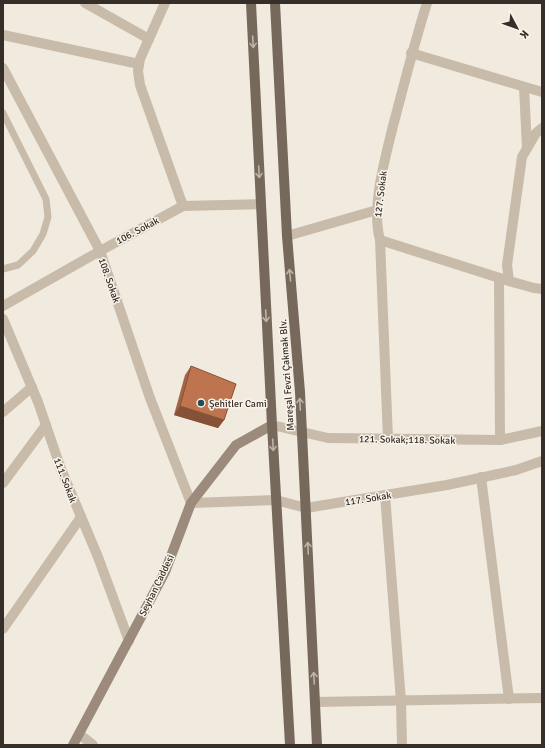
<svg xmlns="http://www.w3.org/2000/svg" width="545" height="748" font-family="Signika,sans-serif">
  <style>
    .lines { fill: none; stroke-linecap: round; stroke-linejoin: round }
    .lane { stroke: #c8bbaa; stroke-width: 7 }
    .street { stroke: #c8bbaa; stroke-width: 10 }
    .secondary { stroke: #9c8b7c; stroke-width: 10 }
    .primary { stroke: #77685c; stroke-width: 10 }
    .wall { fill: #a36544 }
    .shaded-wall { fill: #855237 }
    .building { fill: #be754f; stroke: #855237 }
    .oneway { stroke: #beb4aa }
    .poi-dot { fill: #224d55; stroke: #f9f3ea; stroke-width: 1.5 }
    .labels { text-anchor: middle; stroke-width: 3; stroke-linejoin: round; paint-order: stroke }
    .street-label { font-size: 10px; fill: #362f29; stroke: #f9f3ea }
    .poi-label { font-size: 10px; fill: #362f29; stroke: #f9f3ea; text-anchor: start }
  </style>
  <rect width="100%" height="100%" fill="#f1eade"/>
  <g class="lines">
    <!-- lane -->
    <path class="lane" d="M3,113L46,199L48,217L43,234L33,251L18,265L3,269"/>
    <!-- street -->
    <g class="street">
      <path d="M85,3L149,39"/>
      <path d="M165,3L140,59L138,71L140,85L183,206"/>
      <path d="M3,35L139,64"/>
      <path d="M411,53L542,92"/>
      <path d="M3,68L100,251L150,398L191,503L276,500L306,508L447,485L516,470L542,461"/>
      <path d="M524,87L527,148"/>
      <path d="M287,236L377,210"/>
      <path d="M380,240L509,281L534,288L542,289"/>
      <path d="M499,278L500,440"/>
      <path d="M509,281L507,265L522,157L536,133L542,128"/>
      <path d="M3,306L100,251L183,206L261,204"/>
      <path d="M3,319L38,402L61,469L98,557L129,641"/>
      <path d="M3,412L32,387"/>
      <path d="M272,425L328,438L500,440L542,431"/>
      <path d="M388,439L380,240C371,207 385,159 393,126C404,85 414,44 427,3"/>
      <path d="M481,477L509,699"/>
      <path d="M3,483L46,425"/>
      <path d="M385,495L401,701L402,745"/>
      <path d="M3,629L81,517"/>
      <path d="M315,702L542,698"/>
      <path d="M79,734L93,745"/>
    </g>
    <!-- secondary -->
    <path class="secondary" d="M73,745L165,572L191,503L236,445L272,425"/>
    <!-- primary -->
    <g class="primary">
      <path d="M251,3L272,425L290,745"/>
      <path d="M275,3L287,236L300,392L317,745"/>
    </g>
  </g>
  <!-- wall -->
  <path class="wall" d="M191,366L224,420L218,428L174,415L185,375Z"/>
  <!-- shaded-wall -->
  <path class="shaded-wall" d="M180,406L224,420L218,428L174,415Z"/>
  <!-- building -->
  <path class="building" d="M191,366L236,384L224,420L180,406Z"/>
  <!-- one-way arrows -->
  <defs><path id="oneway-shaft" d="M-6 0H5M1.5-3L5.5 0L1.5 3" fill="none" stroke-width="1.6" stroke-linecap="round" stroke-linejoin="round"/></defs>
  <g class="oneway">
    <use href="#oneway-shaft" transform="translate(253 42) rotate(87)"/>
    <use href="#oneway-shaft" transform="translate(259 172) rotate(87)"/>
    <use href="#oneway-shaft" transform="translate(290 275) rotate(-95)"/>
    <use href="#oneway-shaft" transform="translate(266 316) rotate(87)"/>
    <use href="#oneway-shaft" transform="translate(300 404) rotate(-93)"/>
    <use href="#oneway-shaft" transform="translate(273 445) rotate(87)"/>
    <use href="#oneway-shaft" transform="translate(308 548) rotate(-93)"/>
    <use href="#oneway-shaft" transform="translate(314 678) rotate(-93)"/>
  </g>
  <!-- markers -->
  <circle class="poi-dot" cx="201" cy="403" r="4"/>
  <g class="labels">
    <!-- street labels -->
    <g class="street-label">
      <text transform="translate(380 194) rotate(-83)" y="4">127. Sokak</text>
      <text transform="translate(137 230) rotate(-28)" y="4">106. Sokak</text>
      <text transform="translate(110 280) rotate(71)" y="4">108. Sokak</text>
      <text transform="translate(286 375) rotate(-94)" y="4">Mareşal Fevzi Çakmak Blv.</text>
      <text transform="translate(407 439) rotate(1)" y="4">121. Sokak;118. Sokak</text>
      <text transform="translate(66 480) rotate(69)" y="4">111. Sokak</text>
      <text transform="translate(368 498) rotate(-9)" y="4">117. Sokak</text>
      <text transform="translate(156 585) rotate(-64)" y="4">Seyhan Caddesi</text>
    </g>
    <!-- poi labels -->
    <g class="poi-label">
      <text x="209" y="407">Şehitler Cami</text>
    </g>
  </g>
  <!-- border -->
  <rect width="545" height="748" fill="none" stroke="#362f29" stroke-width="8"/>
  <!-- north arrow -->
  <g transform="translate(517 28) rotate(131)" stroke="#f9f3ea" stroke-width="3" paint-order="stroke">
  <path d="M0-3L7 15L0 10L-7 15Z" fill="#362f29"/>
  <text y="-6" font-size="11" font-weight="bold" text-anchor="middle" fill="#362f29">K</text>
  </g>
</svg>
